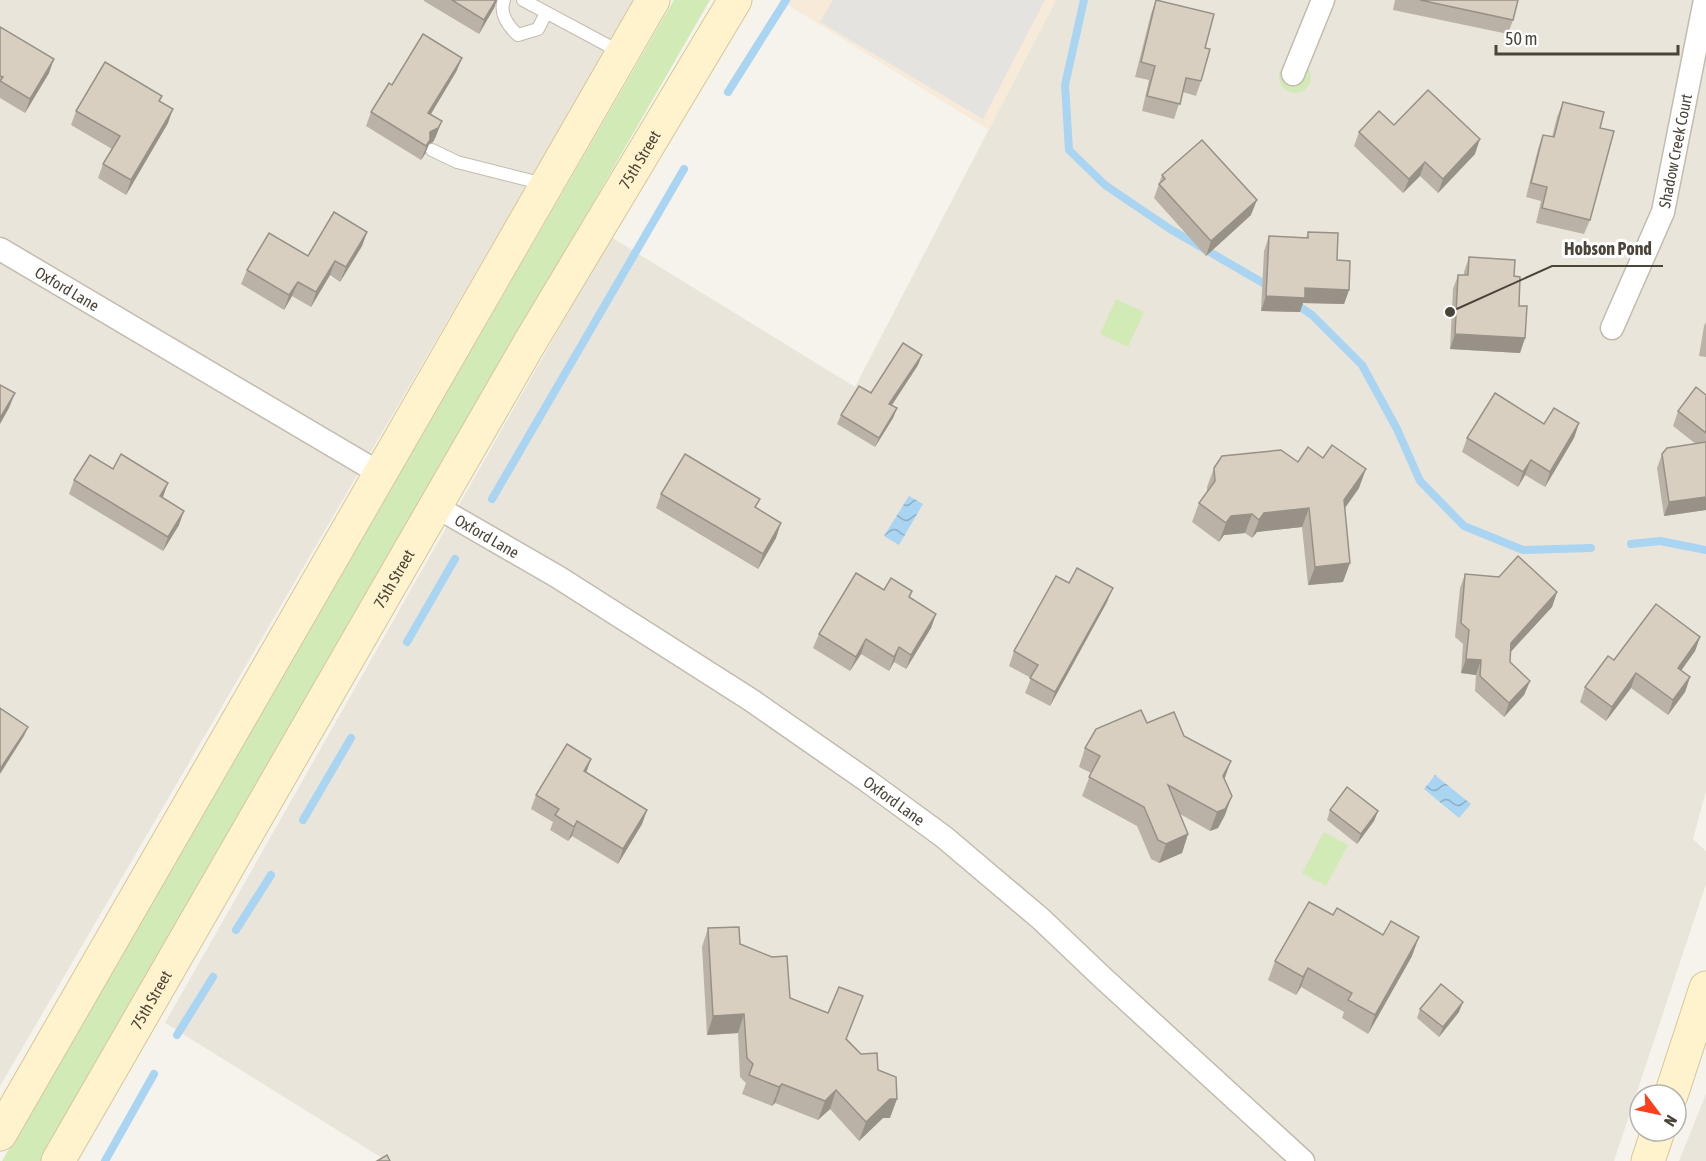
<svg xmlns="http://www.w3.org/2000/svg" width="1706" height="1161" font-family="'Asap Condensed',sans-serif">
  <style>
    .residential { fill: #eae5da }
    .commercial { fill: #f7ead8 }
    .grass { fill: #d2eab5 }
    .parking { fill: #e5e3e0 }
    .water { fill: url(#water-waves) }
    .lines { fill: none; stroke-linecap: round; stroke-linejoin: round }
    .stream { stroke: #a9d4f2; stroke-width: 8 }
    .lane-casing { stroke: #c2bbae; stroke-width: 14 }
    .street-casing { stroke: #c2bbae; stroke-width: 25 }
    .secondary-casing { stroke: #d6c79b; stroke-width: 35 }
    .lane { stroke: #fff; stroke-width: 12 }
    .street { stroke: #fff; stroke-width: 22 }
    .secondary { stroke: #fff3cd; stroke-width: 33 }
    .wall { fill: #bab2a6 }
    .shaded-wall { fill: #979187 }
    .building { fill: #d8cfc1; stroke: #979187; stroke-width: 1.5 }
    .labels { text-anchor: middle; stroke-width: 6; stroke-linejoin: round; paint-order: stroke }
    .street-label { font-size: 16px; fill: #4b4439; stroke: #fff }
    .leader { fill: none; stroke: #4b4439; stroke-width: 2 }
    .callout-dot { fill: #4b4439; stroke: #fff; stroke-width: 2 }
    .callout-label { font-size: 18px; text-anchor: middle; font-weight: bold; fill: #4b4439; stroke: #fff; stroke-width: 6; stroke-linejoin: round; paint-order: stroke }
  </style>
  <defs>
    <pattern id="water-waves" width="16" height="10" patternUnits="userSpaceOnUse" patternTransform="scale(1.5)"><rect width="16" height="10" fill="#a9d4f2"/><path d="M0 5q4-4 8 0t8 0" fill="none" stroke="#8caec5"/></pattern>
  </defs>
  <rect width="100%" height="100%" fill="#f6f3ec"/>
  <!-- residential -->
  <g class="residential">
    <path d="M0,0H633L583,89L0,1086Z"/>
    <path d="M1056,0H1706V791L1693,839L1706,851V884L1614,1161H387L165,1023L611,237L855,387Z"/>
    <path d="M1706,1093V1161H1679L1706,1094Z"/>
  </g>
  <!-- commercial -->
  <path class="commercial" d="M780,0H1056L989,130Z"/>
  <!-- grass -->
  <g class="grass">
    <path d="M674,0H710L41,1161H2Z"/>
    <circle cx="1295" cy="77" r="16"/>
    <path d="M1116,299L1144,312L1128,347L1100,334Z"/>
    <path d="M1324,832L1348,845L1326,886L1302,873Z"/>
  </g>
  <!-- parking -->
  <path class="parking" d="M833,0H1045L983,119L820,22Z"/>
  <!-- water -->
  <g class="water">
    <path d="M909,496L923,504L899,545L884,536Z"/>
    <path d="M1435,775L1471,804L1459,818L1424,789Z"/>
  </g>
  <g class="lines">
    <!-- stream -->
    <g class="stream">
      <path d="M1084,0L1065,85L1069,150L1105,185L1170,229L1270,287"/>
      <path d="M728,92L786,0"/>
      <path d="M1293,302L1312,315L1362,365L1397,429L1420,481L1464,526L1523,550L1591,548"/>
      <path d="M492,499L684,169"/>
      <path d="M1631,544L1660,541L1706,550"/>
      <path d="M407,642L455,559"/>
      <path d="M303,820L351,738"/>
      <path d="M236,930L271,875"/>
      <path d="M177,1035L213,977"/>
      <path d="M105,1161L154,1074"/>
    </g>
    <!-- lane casing -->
    <g class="lane-casing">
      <g id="lane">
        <path d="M504,0C499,13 508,26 518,35L538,29L546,13"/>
        <path d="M523,0L622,53"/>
        <path d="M432,150L457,162L544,184"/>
      </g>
    </g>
    <!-- street casing -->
    <g class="street-casing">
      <g id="street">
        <path d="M1293,74L1323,0"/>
        <path id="s1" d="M0,249L381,474"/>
        <path id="s2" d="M1612,328L1663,212L1705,0"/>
        <path id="s3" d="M435,506L558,577L751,700L866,780L944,837L1041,919L1103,978L1303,1161"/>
      </g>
    </g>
    <!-- secondary casing -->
    <g class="secondary-casing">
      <g id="secondary">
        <path d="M1671,1095L1706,988"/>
        <path d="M0,1134L653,0"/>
        <path id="s4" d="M58,1161L529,344L735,0"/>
        <path d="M1648,1161L1658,1131"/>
      </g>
    </g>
    <!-- lane -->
    <use href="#lane" class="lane"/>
    <!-- street -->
    <use href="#street" class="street"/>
    <!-- secondary -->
    <use href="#secondary" class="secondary"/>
  </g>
  <!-- wall -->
  <g class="wall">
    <path d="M424,0H497L494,8L479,34L424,1Z"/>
    <path d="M1156,0L1205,48L1201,81L1196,96L1183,92L1174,119L1142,111L1149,80L1135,77L1151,14Z"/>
    <path d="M1395,0H1518L1513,20L1508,34L1393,10Z"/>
    <path d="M0,27L49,73L25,113L0,98Z"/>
    <path d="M462,58L456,72L431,114L436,136L433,142L429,144L425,154L421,160L366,126L371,112Z"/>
    <path d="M160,101L168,123L126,195L98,178L103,164L112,149L71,125L76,111Z"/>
    <path d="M1563,102L1600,128L1590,220L1584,234L1536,223L1541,201L1526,197L1538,149L1543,135L1552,137L1557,117Z"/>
    <path d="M1394,125L1475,154L1438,193L1420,176L1403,193L1354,146L1359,132Z"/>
    <path d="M1162,175L1251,215L1206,256L1154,198Z"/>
    <path d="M367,232L362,246L340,282L330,275L311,307L292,296L284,310L241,284L247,270L308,256Z"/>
    <path d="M1308,232L1337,260L1349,290L1344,304L1303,303L1300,312L1261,311L1264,251L1269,236L1306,238Z"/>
    <path d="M1469,257L1514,276L1525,338L1520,353L1450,349L1453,289L1458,275H1464V272Z"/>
    <path d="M1706,322V357L1699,356L1704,326Z"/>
    <path d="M922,355L918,365L892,405L897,408L893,418L875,447L837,424L841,415Z"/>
    <path d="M1706,395V510L1664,516L1657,468L1662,454L1696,444L1673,426L1678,411Z"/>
    <path d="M1579,423L1574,438L1545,487L1525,475L1518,487L1462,452L1467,438L1544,424Z"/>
    <path d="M1298,462L1359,488L1345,508L1343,582L1308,585L1302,527L1257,532L1252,538L1245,533L1224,535L1219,542L1192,522L1199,503L1207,492V487L1214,468Z"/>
    <path d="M113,469L163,498L179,525L163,551L69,494L74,480Z"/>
    <path d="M661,494L757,509L776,538L758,569L656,508Z"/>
    <path d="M1465,574L1557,592L1552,607L1510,652V662L1530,681L1524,695L1504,717L1475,691L1476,675L1461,673L1463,644L1455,637L1460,588Z"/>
    <path d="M884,590L912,591L910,598L936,614L931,628L906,669L894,662L889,671L861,654L850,671L813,648L819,634Z"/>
    <path d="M1107,602L1050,706L1025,693L1031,678L1009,666L1014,651Z"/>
    <path d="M1700,637L1695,651L1681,671L1690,677L1685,692L1668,715L1631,688L1606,721L1580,702L1585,687L1614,660Z"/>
    <path d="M1147,723L1184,736L1231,761L1224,779L1225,815L1218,828L1210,831L1180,814L1188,834L1182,853L1159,863L1151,859L1137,826L1082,796L1091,773L1079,767L1085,748Z"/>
    <path d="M591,759L586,773L647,810L642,824L618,864L572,836L568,841L550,830L553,822L531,809L536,795Z"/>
    <path d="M1330,810L1378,811L1374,821L1357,844L1327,820Z"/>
    <path d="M1333,915L1412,956L1368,1034L1342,1018L1344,1012L1301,987L1296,995L1268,980L1275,961Z"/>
    <path d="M708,928L740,944L790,998L847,1039L861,1054L878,1070L890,1118H883L859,1141L830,1109L818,1120L775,1103L772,1106L742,1094L746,1083L740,1077L738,1033L707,1035L702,947Z"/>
    <path d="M1420,1009L1459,1012L1439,1037L1417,1018Z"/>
  </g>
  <!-- shaded-wall -->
  <g class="shaded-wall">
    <path d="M496,0H497L494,8L479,34L484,20Z"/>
    <path d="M462,58L456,72L423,127L428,113Z"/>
    <path d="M54,59L49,73L25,113L30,99Z"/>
    <path d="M173,109L168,123L126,195L131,180Z"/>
    <path d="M442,121L436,136L433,142L429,144L425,154L421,160L427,145L425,146L430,132Z"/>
    <path d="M1480,139L1475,154L1438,193L1443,179Z"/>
    <path d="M1425,162L1420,176L1403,193L1409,179Z"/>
    <path d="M1257,200L1251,215L1206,256L1211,241Z"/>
    <path d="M367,232L362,246L340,282L346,267Z"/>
    <path d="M335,261L330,275L311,307L316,292Z"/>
    <path d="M298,282L292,296L284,310L289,295Z"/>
    <path d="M1305,288L1349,290L1344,304L1303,303L1300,312L1261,311L1266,296Z"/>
    <path d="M1455,334L1525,338L1520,353L1450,349Z"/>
    <path d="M922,355L918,365L886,414L889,404Z"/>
    <path d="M15,393L9,408L0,424V418Z"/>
    <path d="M897,408L893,418L875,447L879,438Z"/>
    <path d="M1579,423L1574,438L1545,487L1550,472Z"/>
    <path d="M1531,460L1525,475L1518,487L1523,472Z"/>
    <path d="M1366,469L1359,488L1337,519L1344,500Z"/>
    <path d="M168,483L163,497L155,510L160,496Z"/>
    <path d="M1706,497V510L1664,516L1669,502Z"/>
    <path d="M1309,508L1302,527L1257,532L1252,538L1259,520L1264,513Z"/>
    <path d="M184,511L179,525L163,551L168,537Z"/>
    <path d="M1252,514L1245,533L1224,535L1219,542L1226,523L1231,516Z"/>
    <path d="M781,523L776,538L758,569L763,554Z"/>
    <path d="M1350,563L1343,582L1308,585L1315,567Z"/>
    <path d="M1113,588L1107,602L1050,706L1055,692Z"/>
    <path d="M1557,592L1552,607L1506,657L1511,643Z"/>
    <path d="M936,614L931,628L906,669L911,655Z"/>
    <path d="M1700,637L1695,651L1672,683L1678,668Z"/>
    <path d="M866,639L861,654L850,671L856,657Z"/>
    <path d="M899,647L894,662L889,671L894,657Z"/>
    <path d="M1466,659L1481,660L1476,675L1461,673Z"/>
    <path d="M1636,673L1631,688L1606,721L1612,707Z"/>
    <path d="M1690,677L1685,692L1668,715L1673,700Z"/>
    <path d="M1530,681L1524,695L1504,717L1509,703Z"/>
    <path d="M28,727L24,736L0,774V769Z"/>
    <path d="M591,759L586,773L584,771Z"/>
    <path d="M1231,761L1224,780L1223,776Z"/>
    <path d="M1232,796L1225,815L1218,828L1210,831L1217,812Z"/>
    <path d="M647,810L642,824L618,864L623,849Z"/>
    <path d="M1378,811L1374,821L1357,844L1361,834Z"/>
    <path d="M577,821L572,836L568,841L574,827Z"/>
    <path d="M1188,834L1182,853L1159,863L1166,844Z"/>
    <path d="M1419,937L1412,956L1368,1034L1375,1015Z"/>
    <path d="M1308,968L1301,987L1296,995L1303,977Z"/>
    <path d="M1463,1002L1459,1012L1439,1037L1443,1027Z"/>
    <path d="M744,1014L738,1033L707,1035L713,1016Z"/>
    <path d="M782,1084L775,1103L772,1106L779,1087Z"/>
    <path d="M836,1090L830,1109L818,1120L825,1101Z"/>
    <path d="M890,1099H897L890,1118H883L859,1141L866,1122Z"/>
  </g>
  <!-- building -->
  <g class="building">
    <path d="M452,0H496L484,20Z"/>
    <path d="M1156,0L1214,14L1205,48L1210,49L1201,81L1186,78L1180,104L1147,96L1155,66L1141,62Z"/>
    <path d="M1420,0H1518L1513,20Z"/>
    <path d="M0,27L54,59L30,99L0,81L3,77L0,76Z"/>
    <path d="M423,34L462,58L428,113L442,121L438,128L430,132V140L426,146L371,112L389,83L392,85Z"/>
    <path d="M105,62L162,96L159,101L173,109L131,180L103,164L120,136L76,111Z"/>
    <path d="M1428,90L1480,139L1443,179L1425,162L1409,179L1359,132L1379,111L1394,125Z"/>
    <path d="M1563,102L1604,112L1600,128L1614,131L1590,220L1542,208L1547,187L1531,183L1543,135L1554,137Z"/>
    <path d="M1202,140L1257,200L1211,241L1159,184L1165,179L1162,175Z"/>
    <path d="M334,212L367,232L346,267L335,261L316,292L298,282L289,295L247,270L269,233L308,256Z"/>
    <path d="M1308,232L1338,233L1337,260L1350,261L1349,290L1305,288V298L1266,296L1269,236L1308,238Z"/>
    <path d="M1469,257L1515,260L1514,276L1520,277L1519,306H1527L1525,338L1455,334L1458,275H1468Z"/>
    <path d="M903,343L922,355L889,404L897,408L879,438L841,415L859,386L871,393Z"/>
    <path d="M0,385L15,393L0,418Z"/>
    <path d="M1696,387L1706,395V433L1678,411Z"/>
    <path d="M1495,393L1544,424L1554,408L1579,423L1550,472L1531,460L1523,472L1467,438Z"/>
    <path d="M1706,442V497L1669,502L1662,454L1667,448Z"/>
    <path d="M1332,445L1366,469L1344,500L1350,563L1315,567L1309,508L1264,513L1259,520L1252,514L1231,516L1226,523L1199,503L1215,481L1214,468L1222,456L1281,450L1298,462L1308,447L1323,458Z"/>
    <path d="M121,454L168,483L160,496L184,511L168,537L74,480L90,455L113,469Z"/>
    <path d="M685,454L760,499L755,507L781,523L763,554L661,494Z"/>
    <path d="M1518,556L1557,592L1511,643L1510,662L1530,681L1509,703L1480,676L1481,660L1466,659L1469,630L1461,623L1465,574L1499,577Z"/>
    <path d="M1077,568L1113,588L1055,692L1030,678L1038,665L1014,651L1056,576L1069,583Z"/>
    <path d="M856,573L884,590L891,578L912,591L909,597L936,614L911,655L899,647L894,657L866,639L856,657L819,634Z"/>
    <path d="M1656,604L1700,637L1678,668L1690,677L1673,700L1636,673L1612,707L1585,687L1608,656L1614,660Z"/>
    <path d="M0,708L28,727L0,769Z"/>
    <path d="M1141,710L1147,723L1174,712L1184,736L1231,761L1223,776L1232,796L1225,809L1217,812L1168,785L1188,834L1166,844L1158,840L1144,807L1089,777L1100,756L1085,748L1096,729Z"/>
    <path d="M567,744L591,759L584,771L647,810L623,849L577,821L574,827L555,815L559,809L536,795Z"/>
    <path d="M1347,787L1378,811L1361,834L1330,810Z"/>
    <path d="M1309,902L1333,915L1337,908L1383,935L1391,921L1419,937L1375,1015L1348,1000L1352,993L1308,968L1303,977L1275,961Z"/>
    <path d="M739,927L740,944L772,957L787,956L790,998L828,1013L839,987L863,996L846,1039L861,1054L877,1053L878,1070L896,1077L897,1099H890L866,1122L836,1090L825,1101L782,1084L779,1087L749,1075L753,1064L747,1058L744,1014L713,1016L708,928Z"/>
    <path d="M1441,984L1463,1002L1443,1027L1420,1009Z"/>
    <path d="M387,1155L390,1161H377Z"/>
  </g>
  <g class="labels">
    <!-- street labels -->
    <g class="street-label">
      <text dy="6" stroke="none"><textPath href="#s2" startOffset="189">Shadow Creek Court</textPath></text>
      <text dy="6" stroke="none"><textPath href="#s4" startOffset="1158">75th Street</textPath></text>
      <text dy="6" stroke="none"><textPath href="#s1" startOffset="78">Oxford Lane</textPath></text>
      <text dy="6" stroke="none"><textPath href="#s3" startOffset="60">Oxford Lane</textPath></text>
      <text dy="6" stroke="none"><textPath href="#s4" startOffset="672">75th Street</textPath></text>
      <text dy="6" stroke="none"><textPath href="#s3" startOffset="546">Oxford Lane</textPath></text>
      <text dy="6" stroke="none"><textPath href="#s4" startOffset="186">75th Street</textPath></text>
    </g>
  </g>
  <!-- callouts -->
  <path class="leader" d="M1450 312L1552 266H1663"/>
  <circle class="callout-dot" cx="1450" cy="312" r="6"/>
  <g class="callout-label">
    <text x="1608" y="255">Hobson Pond</text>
  </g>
  <!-- north arrow -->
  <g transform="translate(1658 1113) rotate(122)"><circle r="28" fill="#ffffff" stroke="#b7b4b0" stroke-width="1.5"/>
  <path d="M0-4.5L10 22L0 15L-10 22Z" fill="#fc3f1d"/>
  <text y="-9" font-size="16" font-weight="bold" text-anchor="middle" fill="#4b4439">N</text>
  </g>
  <!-- scale -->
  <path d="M1496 45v9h182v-9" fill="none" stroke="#4b4439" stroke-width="3"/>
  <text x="1505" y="45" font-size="18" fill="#4b4439" stroke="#ffffff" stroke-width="4.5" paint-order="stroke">50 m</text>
</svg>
